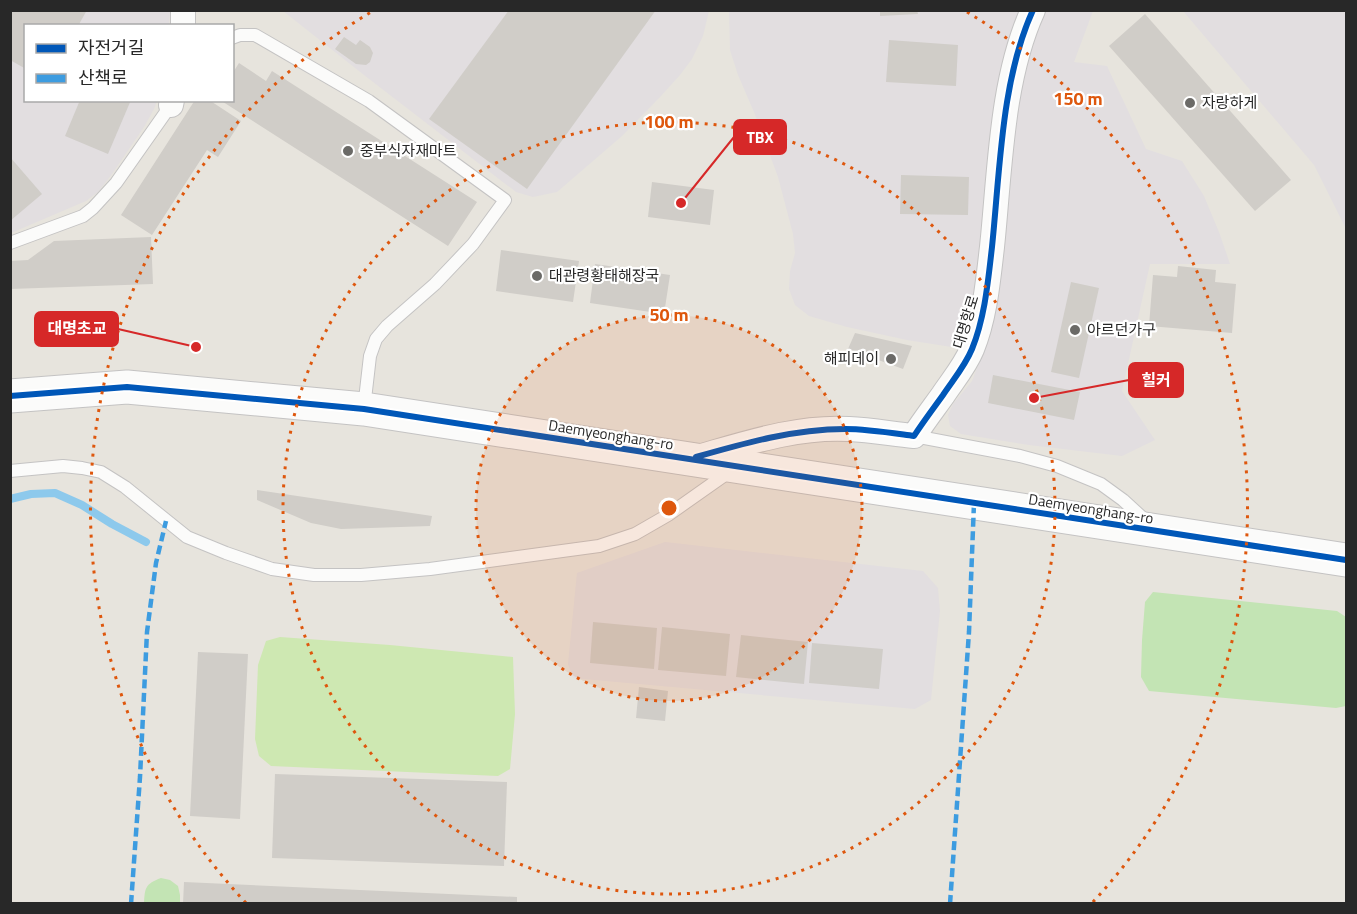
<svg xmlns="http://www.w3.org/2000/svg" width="1357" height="914" font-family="'Titillium Web','Noto Sans KR',sans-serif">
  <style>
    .industrial { fill: #e2dee0 }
    .garden { fill: #c3e4b4 }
    .pitch { fill: #cee8b2 }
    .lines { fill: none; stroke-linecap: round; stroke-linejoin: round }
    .stream { stroke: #8dc9ec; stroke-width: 8 }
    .building { fill: #d0cdc8 }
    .service-casing { stroke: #c4c3c3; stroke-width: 14 }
    .minor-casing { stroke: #c4c3c3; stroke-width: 26 }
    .secondary-casing { stroke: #c4c3c3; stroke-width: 35 }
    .service { stroke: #fbfbfa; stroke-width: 12 }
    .minor { stroke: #fbfbfa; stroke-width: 24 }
    .secondary { stroke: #fbfbfa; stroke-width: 33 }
    .quiet { stroke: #3d9ce0; stroke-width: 4.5; stroke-dasharray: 9 4.5; stroke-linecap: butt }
    .cycleway-casing { stroke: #fff; stroke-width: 10 }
    .cycleway { stroke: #0057b8; stroke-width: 6 }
    .ring { fill: none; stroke: #de570d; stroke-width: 3; stroke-dasharray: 3 6 }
    .poi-dot { fill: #6b6a67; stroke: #fff; stroke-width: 2 }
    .labels { text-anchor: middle; stroke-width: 4.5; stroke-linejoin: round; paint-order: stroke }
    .poi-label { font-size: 15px; fill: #282828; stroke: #fff; text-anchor: start }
    .street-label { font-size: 15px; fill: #282828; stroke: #fff }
    .centre { fill: #de570d; stroke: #fff; stroke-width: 3 }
    .ring-label { font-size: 18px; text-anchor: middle; font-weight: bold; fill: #de570d; stroke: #fff; stroke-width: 4.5; stroke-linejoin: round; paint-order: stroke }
    .leader { fill: none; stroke: #d62828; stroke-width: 2 }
    .callout-dot { fill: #d62828; stroke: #fff; stroke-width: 2 }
    .callout { fill: #d62828; stroke: #d62828; stroke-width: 2 }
    .callout-label { font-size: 16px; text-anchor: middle; font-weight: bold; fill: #fff }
  </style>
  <rect width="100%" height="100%" fill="#e7e4dd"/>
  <!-- industrial -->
  <g class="industrial">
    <path d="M11,11H170L169,25L26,26V100L157,101L154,109L144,127L112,174L98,192L86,201L11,233Z"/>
    <path d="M283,11H709L703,36L692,59L680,75L661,96L622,136L557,192L533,197L516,192L364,75Z"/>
    <path d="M729,11H1093L1074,62L1107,66L1146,149L1182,161L1204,196L1219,232L1230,264H1150L1122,391L1155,440L1122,456L1029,445L961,434L950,426L948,415L953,404L972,381L981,357L958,348L907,340L847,327L809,316L795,305L789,289L790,271L795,253L793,234L778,177L754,112L738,75L730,50Z"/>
    <path d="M1183,11H1346V229L1314,165Z"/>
    <path d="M665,542L923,571L938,588L940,611L931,700L915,709L573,678L568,664L577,573Z"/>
  </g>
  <!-- garden -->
  <g class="garden">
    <path d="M1153,592L1337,611L1346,617V706L1336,708L1149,691L1141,677L1142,640L1145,602Z"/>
    <path d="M161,878L170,880L178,886L180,895V903H144C145,888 145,884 161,878Z"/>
  </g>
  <!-- pitch -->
  <path class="pitch" d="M280,637L390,645L513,657L515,714L510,769L498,776L271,766L259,756L255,739L258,665L266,641Z"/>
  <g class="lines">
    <!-- stream -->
    <path class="stream" d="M10,499L31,494L55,493L82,505L112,524L146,542"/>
  </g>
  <!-- building -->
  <g class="building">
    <path d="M10,10H87L78,26H26V69L10,60Z"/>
    <path d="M509,10H656L527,189L429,119Z"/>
    <path d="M880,10H917L918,14L880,16Z"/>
    <path d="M1145,14L1291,180L1255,211L1109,46Z"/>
    <path d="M344,37L356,45L360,40L370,47L373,53L370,62L366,65L356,64L335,49Z"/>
    <path d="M889,40L958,45L956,86L886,82Z"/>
    <path d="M239,63L266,81L272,71L477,202L448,246L220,100H232V74Z"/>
    <path d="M80,100H131L108,154L65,136Z"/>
    <path d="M195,100H209L241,121L218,157L207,150L152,235L121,215Z"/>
    <path d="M10,157L42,194L10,221Z"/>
    <path d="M901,175L969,177L968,215L900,214Z"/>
    <path d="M652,182L714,190L710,225L648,217Z"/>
    <path d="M151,237L153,284L10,289V261L28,260L54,241Z"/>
    <path d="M501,250L579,261L573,302L496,291Z"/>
    <path d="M595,264L670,275L664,314L590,303Z"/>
    <path d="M1178,266L1216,270L1215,282L1236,284L1232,333L1149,326L1153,275L1177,277Z"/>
    <path d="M1071,282L1099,288L1079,378L1051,372Z"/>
    <path d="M855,333L912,346L903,369L848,349Z"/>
    <path d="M993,375L1080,392L1074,420L988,403Z"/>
    <path d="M257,490L432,516L430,526L341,529L311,523L257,500Z"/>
    <path d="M593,622L657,628L654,669L590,663Z"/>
    <path d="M662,627L730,634L726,676L658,670Z"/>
    <path d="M741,635L808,642L804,684L736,677Z"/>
    <path d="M812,643L883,649L879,689L809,683Z"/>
    <path d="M198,652L248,654L240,819L190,816Z"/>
    <path d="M639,687L668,691L665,721L636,718Z"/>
    <path d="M275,774L507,782L504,866L272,858Z"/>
    <path d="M184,882L517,897V904H183Z"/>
  </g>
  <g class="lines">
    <!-- service casing -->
    <g class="service-casing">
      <g id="service">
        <path d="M232,38L240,35H255L369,101L505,200L473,244L435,284L387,326L376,339L370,356L364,408"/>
        <path d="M10,243L83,216L93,208L116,183L173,102"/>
        <path d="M914,436L1020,456L1057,466L1101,484L1123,500L1146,521"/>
        <path d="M10,471L63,466L82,468L101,472L125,487L187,537L226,553L272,569L314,575H361L430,569L599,546L635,534L668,515L729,472"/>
      </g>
    </g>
    <!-- minor casing -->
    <g class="minor-casing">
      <g id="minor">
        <path d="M183,26V10"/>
        <path d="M171,105L172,100"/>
        <path d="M698,457C747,443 798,426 849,429C871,430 893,434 914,436C923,422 933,409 943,395C953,380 965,366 972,349C985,317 988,281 992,247C1000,171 1001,80 1033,10"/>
      </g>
    </g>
    <!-- secondary casing -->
    <g class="secondary-casing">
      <path id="secondary" d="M10,396L127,387L364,409L1346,560"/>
    </g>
    <!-- service -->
    <use href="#service" class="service"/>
    <!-- minor -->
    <use href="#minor" class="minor"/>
    <!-- secondary -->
    <use href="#secondary" class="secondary"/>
    <!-- quiet -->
    <g class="quiet">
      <path d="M131,904L140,777L147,632L156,563L166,521"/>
      <path d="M950,904L969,632L974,503"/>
    </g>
    <!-- cycleway casing -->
    <g class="cycleway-casing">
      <g id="cycleway">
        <path d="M10,396L127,387L364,409L1346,560"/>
        <path d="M696,457C745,443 794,429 845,429C868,429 892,433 914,436C923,422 933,409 943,395C953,380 965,366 972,349C985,317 988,281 992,247C1000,171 1001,80 1033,10"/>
      </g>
    </g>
    <!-- cycleway -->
    <use href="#cycleway" class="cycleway"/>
  </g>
  <!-- distance rings -->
  <circle cx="669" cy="508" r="193" fill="#de570d" fill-opacity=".12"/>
  <g class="ring">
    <circle cx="669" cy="508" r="193"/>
    <circle cx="669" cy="508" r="386"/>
    <path d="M246 903A579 579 0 0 1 371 12M967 12A579 579 0 0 1 1092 903"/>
  </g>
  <!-- markers -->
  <g class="poi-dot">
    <circle cx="1190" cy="103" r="6"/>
    <circle cx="348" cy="151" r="6"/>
    <circle cx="537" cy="276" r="6"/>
    <circle cx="1075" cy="330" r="6"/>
    <circle cx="891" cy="359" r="6"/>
  </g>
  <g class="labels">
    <!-- poi labels -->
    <g class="poi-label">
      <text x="1202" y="108">자랑하게</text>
      <text x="360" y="156">중부식자재마트</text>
      <text x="549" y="281">대관령황태해장국</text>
      <text x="1087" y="335">아르던가구</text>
      <text x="879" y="364" text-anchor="end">해피데이</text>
    </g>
    <!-- street labels -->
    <g class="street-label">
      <text transform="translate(966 322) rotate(-73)" y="5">대명항로</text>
      <text transform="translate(611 435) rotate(9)" y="5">Daemyeonghang-ro</text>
      <text transform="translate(1091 509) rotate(9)" y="5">Daemyeonghang-ro</text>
    </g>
  </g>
  <circle cx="669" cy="508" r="9" class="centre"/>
  <g class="ring-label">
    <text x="1078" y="105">150 m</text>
    <text x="669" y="128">100 m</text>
    <text x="669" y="321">50 m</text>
  </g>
  <!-- callouts -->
  <path class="leader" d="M681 203L734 137M196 347L118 329M1034 398L1129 380"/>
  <g class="callout-dot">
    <circle cx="681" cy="203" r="6"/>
    <circle cx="196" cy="347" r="6"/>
    <circle cx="1034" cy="398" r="6"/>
  </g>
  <g class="callout">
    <rect x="734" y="120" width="52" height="34" rx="6"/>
    <rect x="35" y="312" width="83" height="34" rx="6"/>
    <rect x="1129" y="363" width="54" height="34" rx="6"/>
  </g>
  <g class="callout-label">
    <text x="760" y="143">TBX</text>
    <text x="77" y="334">대명초교</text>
    <text x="1156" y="386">힐커</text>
  </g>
  <!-- border -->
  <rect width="1357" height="914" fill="none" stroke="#282828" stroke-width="24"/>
  <!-- legend -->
  <rect x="24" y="24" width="210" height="78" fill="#ffffff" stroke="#a9a9a9" stroke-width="1.5"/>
  <rect x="36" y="44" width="30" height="9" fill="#0057b8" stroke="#a9a9a9" stroke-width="1.5"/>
  <text x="78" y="54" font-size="18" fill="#282828">자전거길</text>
  <rect x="36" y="74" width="30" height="9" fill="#3d9ce0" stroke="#a9a9a9" stroke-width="1.5"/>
  <text x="78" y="84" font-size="18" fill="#282828">산책로</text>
</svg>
